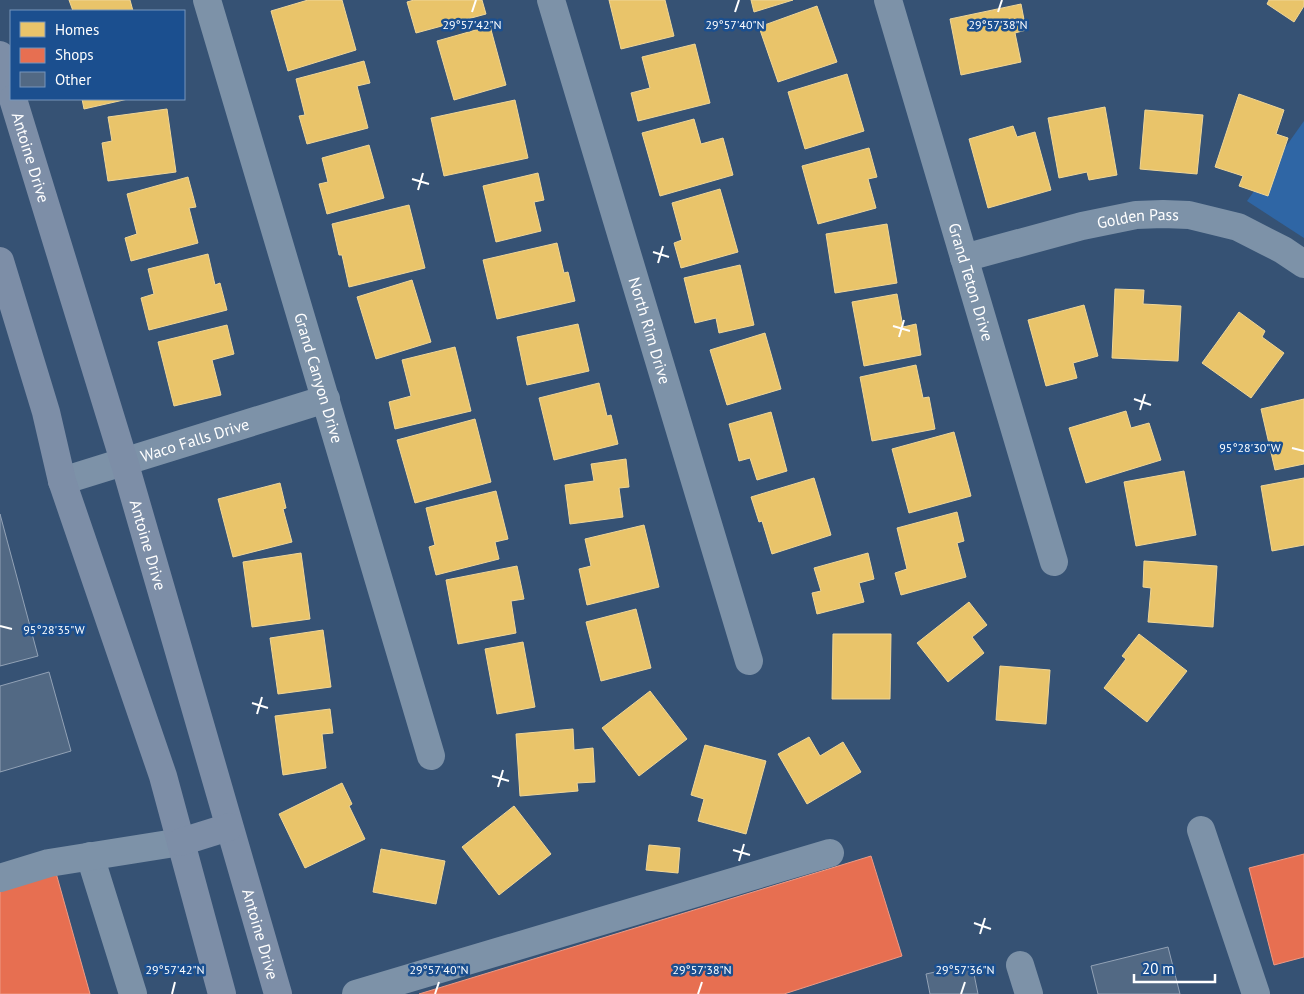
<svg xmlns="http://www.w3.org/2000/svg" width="1304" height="994" font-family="'PT Sans',sans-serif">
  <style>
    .green { fill: #2f66a5 }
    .homes { fill: #e9c46a; stroke: #f0d697 }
    .shops { fill: #e76f51; stroke: #ee9a85 }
    .building { fill: #526984; stroke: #92a2b6 }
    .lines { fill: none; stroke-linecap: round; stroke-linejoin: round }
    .minor { stroke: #7d92a8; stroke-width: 28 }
    .major { stroke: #7d8ea7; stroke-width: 28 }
    .ticks { fill: none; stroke: #fff; stroke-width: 2 }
    .labels { text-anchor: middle; stroke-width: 5; stroke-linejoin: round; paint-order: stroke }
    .street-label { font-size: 16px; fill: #fff; stroke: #1b4f8f }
    .ticks-label { font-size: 12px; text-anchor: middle; fill: #fff; stroke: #1b4f8f; stroke-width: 5; stroke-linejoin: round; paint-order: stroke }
  </style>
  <rect width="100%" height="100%" fill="#365274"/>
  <!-- green -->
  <path class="green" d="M1304,121V238L1247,201Z"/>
  <!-- homes -->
  <g class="homes">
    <path d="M69,0H130L133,11H73Z"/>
    <path d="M308,0H342L356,50L288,71L271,11Z"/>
    <path d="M414,0H482L486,14L416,33L407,2Z"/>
    <path d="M609,0H665L674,36L621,49Z"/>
    <path d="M751,0H793L754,12Z"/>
    <path d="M1269,0H1304V6L1294,22L1267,4Z"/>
    <path d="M1021,4L1026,30L1015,33L1021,62L961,75L950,19Z"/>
    <path d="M817,6L837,62L778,82L759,27Z"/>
    <path d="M490,26L506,85L454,100L437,41Z"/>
    <path d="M695,44L710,103L638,121L631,93L650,88L642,57Z"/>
    <path d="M364,61L370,83L357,86L368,128L307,144L299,116L305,115L296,79Z"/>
    <path d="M847,74L864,131L805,149L788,92Z"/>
    <path d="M1239,94L1284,110L1276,134L1288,138L1268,196L1239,186L1243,176L1215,167Z"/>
    <path d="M82,99H128L84,109Z"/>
    <path d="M515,100L528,158L444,176L431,118Z"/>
    <path d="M1105,107L1117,175L1089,180L1087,172L1059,178L1048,118Z"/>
    <path d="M167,109L176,172L108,181L102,143L112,141L108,117Z"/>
    <path d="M1145,110L1203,115L1197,174L1140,169Z"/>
    <path d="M694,119L701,144L723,138L733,175L660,196L642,133Z"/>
    <path d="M1013,126L1017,137L1035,132L1051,190L988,208L969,139Z"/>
    <path d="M369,145L384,198L327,214L319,184L328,182L322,158Z"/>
    <path d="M869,148L877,177L868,179L876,208L818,224L802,166Z"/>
    <path d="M538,173L544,200L534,202L541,231L496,242L483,186Z"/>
    <path d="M188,177L196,207L189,208L198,243L131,261L125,238L137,234L127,194Z"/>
    <path d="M720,189L738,252L681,268L674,243L682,240L672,203Z"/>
    <path d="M409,205L425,268L349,287L342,255H339L332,224Z"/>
    <path d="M887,224L897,283L835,293L826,234Z"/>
    <path d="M557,243L564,273L568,272L575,301L497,319L483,260Z"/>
    <path d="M208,254L215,285L220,283L227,310L149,330L141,298L154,294L148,269Z"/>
    <path d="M740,265L754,325L719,333L716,318L695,323L684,278Z"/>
    <path d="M412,280L431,342L376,359L357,297Z"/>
    <path d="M1115,289L1144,290L1143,304L1181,306L1178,361L1112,358Z"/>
    <path d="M897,294L903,327L916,324L921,355L864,366L852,302Z"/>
    <path d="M1084,305L1098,356L1073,363L1077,378L1046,386L1028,320Z"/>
    <path d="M1239,312L1265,331L1262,337L1284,353L1251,398L1202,363Z"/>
    <path d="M578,324L589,371L527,385L517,337Z"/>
    <path d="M227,325L234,354L212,360L221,395L174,406L158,342Z"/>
    <path d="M765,333L781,389L727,405L710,350Z"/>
    <path d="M455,347L471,411L395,429L389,402L411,396L402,360Z"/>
    <path d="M916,365L923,398L929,397L935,429L872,441L860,377Z"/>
    <path d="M599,383L607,416L611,415L618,444L554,460L539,398Z"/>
    <path d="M1304,399V464L1275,470L1261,409Z"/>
    <path d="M1126,411L1131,428L1149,423L1161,460L1086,483L1069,428Z"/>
    <path d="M771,412L787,471L757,480L750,458L739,461L729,424Z"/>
    <path d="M475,419L491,482L415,503L397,440Z"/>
    <path d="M954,432L971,496L909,513L892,449Z"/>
    <path d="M626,459L629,487L619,488L623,517L570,524L565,485L594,481L591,464Z"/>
    <path d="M1184,471L1196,535L1136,546L1124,482Z"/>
    <path d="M814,478L831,535L772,554L762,521L759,522L751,497Z"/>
    <path d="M1304,478V545L1272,551L1261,486Z"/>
    <path d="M280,483L286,508L283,509L292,542L233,557L218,499Z"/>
    <path d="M496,491L508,539L495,542L499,559L436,575L429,547L435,545L426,508Z"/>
    <path d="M957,512L964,541L957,543L966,577L901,595L895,573L907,569L897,528Z"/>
    <path d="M644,525L659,587L587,605L579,569L591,566L585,539Z"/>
    <path d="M301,553L310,619L252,627L243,562Z"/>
    <path d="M868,553L874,579L859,583L864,602L817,614L812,593L821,591L814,568Z"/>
    <path d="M1144,561L1217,566L1213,627L1148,622L1151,588L1143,587Z"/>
    <path d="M517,566L524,599L511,601L516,633L458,644L446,580Z"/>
    <path d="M969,602L987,625L972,637L984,653L948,682L917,643Z"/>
    <path d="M636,609L651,668L601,681L586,622Z"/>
    <path d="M323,630L331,687L278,694L270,638Z"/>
    <path d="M833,634H891L890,699H832Z"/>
    <path d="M1139,634L1187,671L1147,722L1104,688L1126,659L1122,656Z"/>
    <path d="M523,642L535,707L497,714L485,649Z"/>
    <path d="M1000,666L1050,670L1046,724L996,720Z"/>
    <path d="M650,691L687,739L639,776L602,728Z"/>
    <path d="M330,709L333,733L322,734L326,768L283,775L275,716Z"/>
    <path d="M573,729L574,750L593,748L595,782L577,783L578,791L520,796L516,734Z"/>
    <path d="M809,737L820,756L843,742L861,772L807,804L778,754Z"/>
    <path d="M705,745L766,761L746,834L698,821L704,799L691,795Z"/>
    <path d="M342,783L352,804L349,806L365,839L305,868L279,814Z"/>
    <path d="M514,806L551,854L499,895L462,847Z"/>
    <path d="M649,845L680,848L678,873L646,870Z"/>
    <path d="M381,849L445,861L436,904L373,892Z"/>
  </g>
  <!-- shops -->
  <g class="shops">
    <path d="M1304,854V957L1274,965L1249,868Z"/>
    <path d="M871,856L902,956L784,994H419Z"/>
    <path d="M56,873L90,994H0V890Z"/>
  </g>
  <!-- building -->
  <g class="building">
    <path d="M0,514L38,656L0,666Z"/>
    <path d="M49,672L71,751L0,772V686Z"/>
    <path d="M1168,947L1180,994H1098L1091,966Z"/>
    <path d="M972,964L978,994H930L926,974Z"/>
  </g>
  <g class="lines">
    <!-- minor -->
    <g class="minor">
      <path id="s1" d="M207,0L431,756"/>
      <path id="s2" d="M551,0L749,661"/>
      <path id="s3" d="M888,0L1054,562"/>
      <path id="s4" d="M964,258L1082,226L1136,215L1163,214L1189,215L1238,227L1283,250L1304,264"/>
      <path id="s5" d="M62,481L326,399"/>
      <path d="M1201,830L1256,994"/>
      <path d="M90,856L133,994"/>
      <path d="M0,878L49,863L181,842"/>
      <path d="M1020,965L1029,994"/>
      <path d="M356,994L830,853"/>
    </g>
    <!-- major -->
    <g class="major">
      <path d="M0,55L11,92"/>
      <path id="s6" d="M13,99L124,461L278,994"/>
      <path d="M0,261L46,412L62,481L163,776L222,994"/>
      <path d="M181,842L229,827"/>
    </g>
  </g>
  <!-- ticks -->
  <path class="ticks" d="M472,12L476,0M735,12L739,0M998,12L1002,0M412,179L429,184M418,190L423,173M653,252L669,257M658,263L663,246M893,326L910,331M899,337L904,320M1134,399L1151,405M1140,410L1145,394M1292,448L1304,451M0,626L12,629M252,703L268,708M257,714L262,697M492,776L509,781M498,787L503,770M733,850L750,855M739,861L744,844M974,923L991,929M980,934L985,918M172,994L175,982M435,994L439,982M698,994L702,982M961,994L965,982"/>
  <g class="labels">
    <!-- street labels -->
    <g class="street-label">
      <text dy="6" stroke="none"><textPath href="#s6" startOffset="61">Antoine Drive</textPath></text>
      <text dy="6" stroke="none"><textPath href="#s4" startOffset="179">Golden Pass</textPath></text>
      <text dy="6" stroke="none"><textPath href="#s3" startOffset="294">Grand Teton Drive</textPath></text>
      <text dy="6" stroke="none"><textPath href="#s2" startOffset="345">North Rim Drive</textPath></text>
      <text dy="6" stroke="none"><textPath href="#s1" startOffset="394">Grand Canyon Drive</textPath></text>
      <text dy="6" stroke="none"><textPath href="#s5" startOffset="139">Waco Falls Drive</textPath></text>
      <text dy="6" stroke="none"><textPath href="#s6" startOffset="466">Antoine Drive</textPath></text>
      <text dy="6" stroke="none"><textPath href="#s6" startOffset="871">Antoine Drive</textPath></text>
    </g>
  </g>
  <g class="ticks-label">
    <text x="472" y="29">29°57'42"N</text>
    <text x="735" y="29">29°57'40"N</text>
    <text x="998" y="29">29°57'38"N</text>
    <text x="1250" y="452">95°28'30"W</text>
    <text x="54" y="634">95°28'35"W</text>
    <text x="175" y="974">29°57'42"N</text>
    <text x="439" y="974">29°57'40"N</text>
    <text x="702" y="974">29°57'38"N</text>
    <text x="965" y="974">29°57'36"N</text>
  </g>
  <!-- legend -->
  <rect x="10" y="10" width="175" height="90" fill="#1b4f8f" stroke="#7695bc"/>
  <rect x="20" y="22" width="25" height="15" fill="#e9c46a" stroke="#7695bc"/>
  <text x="55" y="35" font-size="15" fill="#ffffff">Homes</text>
  <rect x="20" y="48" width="25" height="15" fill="#e76f51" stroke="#7695bc"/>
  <text x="55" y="60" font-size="15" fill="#ffffff">Shops</text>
  <rect x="20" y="72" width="25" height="15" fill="#526984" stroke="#7695bc"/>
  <text x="55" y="85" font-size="15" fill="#ffffff">Other</text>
  <!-- scale -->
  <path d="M1134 974v8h81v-8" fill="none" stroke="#ffffff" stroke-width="2.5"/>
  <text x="1142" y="974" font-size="15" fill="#ffffff" stroke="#1b4f8f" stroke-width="4" paint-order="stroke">20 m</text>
</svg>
